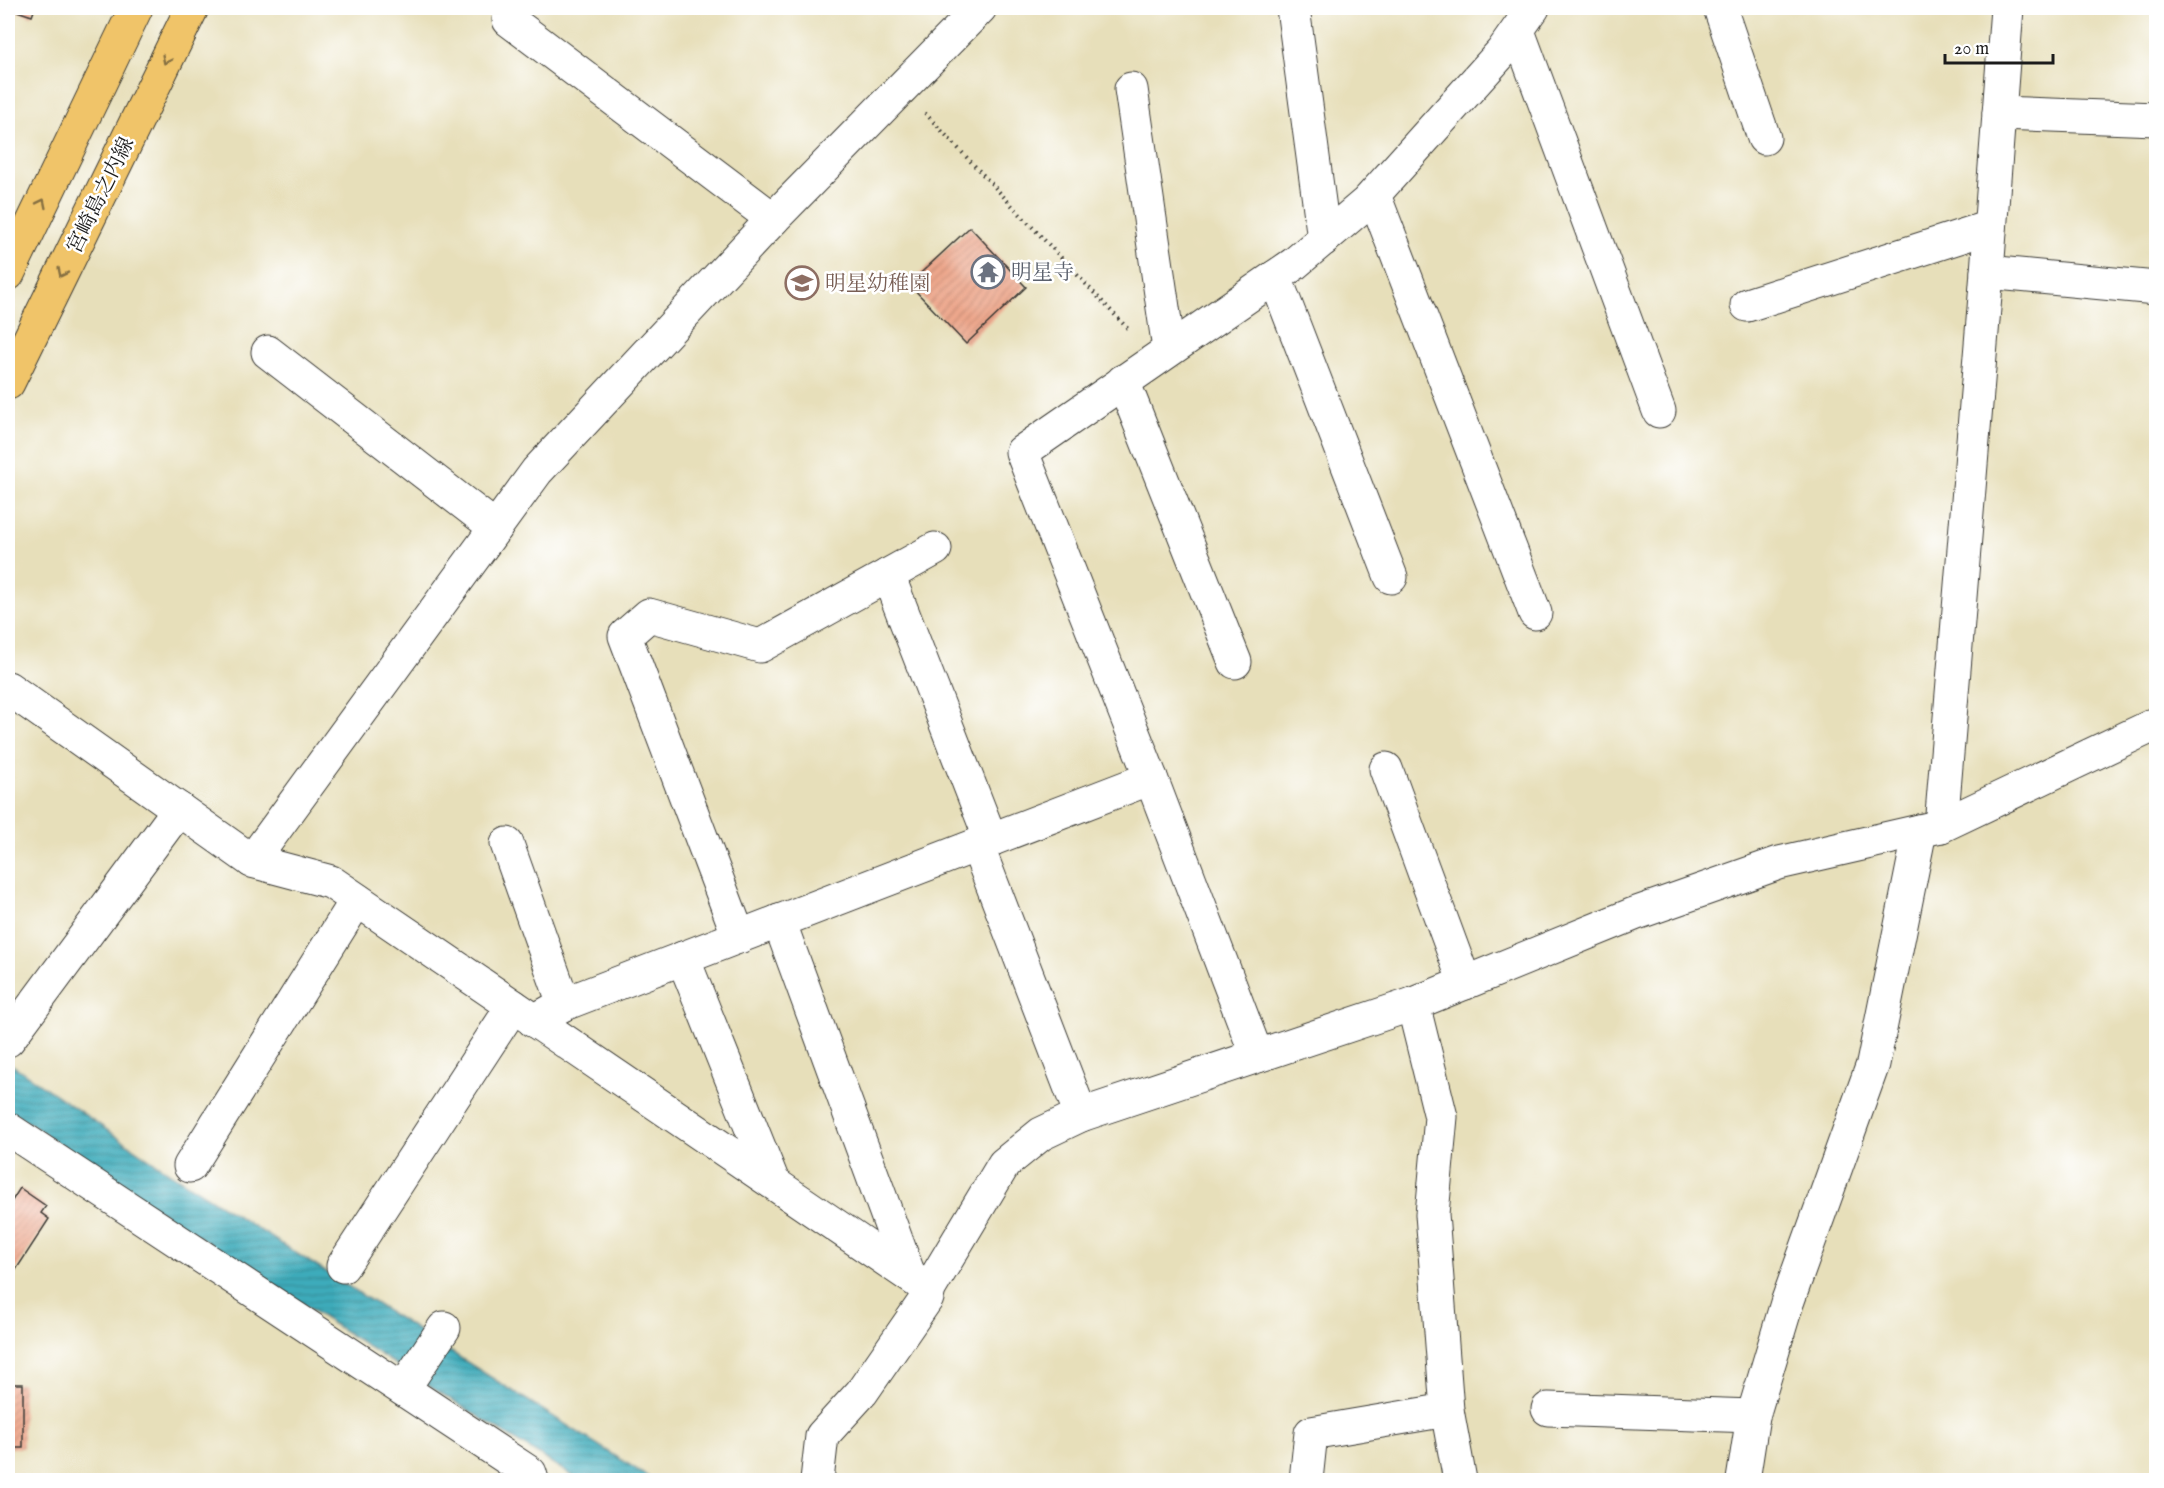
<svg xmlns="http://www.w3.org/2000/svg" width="2164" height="1488" font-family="'IM FELL English','Noto Serif JP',serif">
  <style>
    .water { fill: url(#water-rules); stroke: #2c646c; stroke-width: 1.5 }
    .building { fill: url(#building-hatch) }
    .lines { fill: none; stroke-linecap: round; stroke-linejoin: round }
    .minor-casing { stroke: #3a3934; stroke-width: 35 }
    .primary-casing { stroke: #3a3934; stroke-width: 35 }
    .path { stroke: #3a3934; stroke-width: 4; stroke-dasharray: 1.5 4.5; stroke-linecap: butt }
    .minor { stroke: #fff; stroke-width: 33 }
    .primary { stroke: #f0c469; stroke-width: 33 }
    .oneway { stroke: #867042 }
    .labels { text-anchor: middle; stroke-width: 5; stroke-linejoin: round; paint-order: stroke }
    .street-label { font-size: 21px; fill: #1c1c1c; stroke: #fff }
    .worship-label { font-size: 21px; fill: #5b616d; stroke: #fff; text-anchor: start }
    .education-label { font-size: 21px; fill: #785e54; stroke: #fff; text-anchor: start }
  </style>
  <defs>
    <pattern id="water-rules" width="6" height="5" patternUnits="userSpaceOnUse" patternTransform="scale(1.5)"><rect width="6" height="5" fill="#3dacbb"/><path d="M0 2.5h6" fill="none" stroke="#328b97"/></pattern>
    <pattern id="building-hatch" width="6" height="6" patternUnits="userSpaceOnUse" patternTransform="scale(1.5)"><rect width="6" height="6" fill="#eda78c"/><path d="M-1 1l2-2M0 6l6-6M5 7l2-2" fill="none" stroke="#cb8f78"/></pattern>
  </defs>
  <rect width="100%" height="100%" fill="#fff"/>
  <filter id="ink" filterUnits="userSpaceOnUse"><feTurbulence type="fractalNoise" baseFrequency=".0167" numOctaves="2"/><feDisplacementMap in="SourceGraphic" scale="12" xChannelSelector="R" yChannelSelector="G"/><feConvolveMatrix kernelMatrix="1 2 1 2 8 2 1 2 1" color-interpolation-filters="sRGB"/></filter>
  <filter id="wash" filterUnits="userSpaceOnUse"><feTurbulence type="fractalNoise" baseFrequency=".008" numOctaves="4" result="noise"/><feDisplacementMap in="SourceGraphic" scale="24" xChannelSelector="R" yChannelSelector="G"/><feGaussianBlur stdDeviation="1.35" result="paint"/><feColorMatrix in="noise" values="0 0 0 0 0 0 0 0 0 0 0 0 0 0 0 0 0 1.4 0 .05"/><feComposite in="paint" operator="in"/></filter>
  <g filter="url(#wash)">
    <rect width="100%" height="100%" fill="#e7dfba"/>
    <!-- water -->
    <g class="water">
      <path d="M8,1062L173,1175L433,1340L410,1374L147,1203L8,1109Z"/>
      <path d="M440,1345L644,1474L652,1480H579L418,1379Z"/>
    </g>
    <g id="blocks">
      <!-- building -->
      <g class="building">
        <path d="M8,8H35L32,16Z"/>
        <path d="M970,227L1026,287L966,344L909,284Z"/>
        <path d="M20,1188L46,1206L41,1213L49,1219L8,1282V1207Z"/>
        <rect x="8" y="1384" width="15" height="64"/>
      </g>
    </g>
  </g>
  <g filter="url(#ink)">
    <use href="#blocks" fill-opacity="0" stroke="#3a3934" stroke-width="1.5"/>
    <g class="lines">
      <!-- minor casing -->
      <g class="minor-casing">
        <g id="minor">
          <path d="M1293,8L1324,239"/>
          <path d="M1720,8L1764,138"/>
          <path d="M509,20L773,219"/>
          <path d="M1518,31L1659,411"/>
          <path d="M1131,89L1169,349"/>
          <path d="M1999,113L2156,119"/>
          <path d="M1374,195L1535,613"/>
          <path d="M1987,272L2156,288"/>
          <path d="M1275,277L1391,577"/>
          <path d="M1747,305L1990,227"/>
          <path d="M268,352L496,528"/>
          <path d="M1123,381L1235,662"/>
          <path d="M888,575L991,840"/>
          <path d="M8,688L252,861L331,882L929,1289"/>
          <path d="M1386,769L1465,983"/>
          <path d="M1941,826L1987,272L2007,8"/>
          <path d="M507,844L564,1004"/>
          <path d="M977,845L1081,1115"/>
          <path d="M252,861L537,471L773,219L980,8"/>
          <path d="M779,921L909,1275"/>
          <path d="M739,937L625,636L649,615L760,646L935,549"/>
          <path d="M683,958L773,1182"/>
          <path d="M1413,1004L1441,1117L1432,1214L1447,1410L1460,1480"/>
          <path d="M534,1021L564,1004L1151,778"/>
          <path d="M8,1040L179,809"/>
          <path d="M1257,1056L1151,778L1022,452L1294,264L1367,202L1502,52L1533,8"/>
          <path d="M8,1129L530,1473L532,1480"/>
          <path d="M190,1166L357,900"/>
          <path d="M343,1266L513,1006"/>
          <path d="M403,1389L444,1328"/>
          <path d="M1548,1409L1753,1416"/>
          <path d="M817,1480L822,1436L862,1392L927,1298L929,1289L1004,1164L1041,1134L1081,1115L1413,1004L1634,914L1779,863L1941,826L2156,724"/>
          <path d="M1306,1480L1311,1433L1447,1410"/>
          <path d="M1743,1480L1753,1416L1787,1303L1873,1064L1920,831"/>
        </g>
      </g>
      <!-- primary casing -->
      <g class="primary-casing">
        <g id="primary">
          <path d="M8,274L136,8"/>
          <path d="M8,383L192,8"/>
        </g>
      </g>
      <!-- path -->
      <path class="path" d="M925,113L1130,331"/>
      <!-- minor -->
      <use href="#minor" class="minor"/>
      <!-- primary -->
      <use href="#primary" class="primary"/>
    </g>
    <!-- one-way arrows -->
    <defs><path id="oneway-chevron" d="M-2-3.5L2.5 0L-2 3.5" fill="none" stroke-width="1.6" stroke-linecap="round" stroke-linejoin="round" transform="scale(1.5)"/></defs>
    <g class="oneway">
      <use href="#oneway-chevron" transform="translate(166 60) rotate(116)"/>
      <use href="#oneway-chevron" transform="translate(42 203) rotate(-64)"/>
      <use href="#oneway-chevron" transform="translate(62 273) rotate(116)"/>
    </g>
  </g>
  <!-- icons -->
  <defs>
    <g id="temple-ring" transform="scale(1.725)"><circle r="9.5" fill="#fff" stroke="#6b7280" stroke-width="1.5"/><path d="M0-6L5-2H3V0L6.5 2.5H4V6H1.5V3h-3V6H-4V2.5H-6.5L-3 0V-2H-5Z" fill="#6b7280"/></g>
    <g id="school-ring" transform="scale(1.725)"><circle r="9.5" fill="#fff" stroke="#8d6e63" stroke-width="1.5"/><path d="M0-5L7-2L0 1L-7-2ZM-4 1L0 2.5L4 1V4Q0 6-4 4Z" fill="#8d6e63"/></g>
  </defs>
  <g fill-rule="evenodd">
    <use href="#temple-ring" x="988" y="272"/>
    <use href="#school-ring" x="802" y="283"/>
  </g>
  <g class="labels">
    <!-- street labels -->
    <g class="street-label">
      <text transform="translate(100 195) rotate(-64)" y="7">宮崎島之内線</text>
    </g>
    <!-- worship labels -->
    <g class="worship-label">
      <text x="1011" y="279">明星寺</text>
    </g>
    <!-- education labels -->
    <g class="education-label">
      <text x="825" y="290">明星幼稚園</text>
    </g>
  </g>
  <!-- margin -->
  <rect width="2164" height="1488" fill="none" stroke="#fff" stroke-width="30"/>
  <!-- scale -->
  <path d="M1945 54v9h108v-9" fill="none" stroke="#1c1c1c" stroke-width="3"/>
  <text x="1954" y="54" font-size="18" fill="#1c1c1c" stroke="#ffffff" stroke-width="4.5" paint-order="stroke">20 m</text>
</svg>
